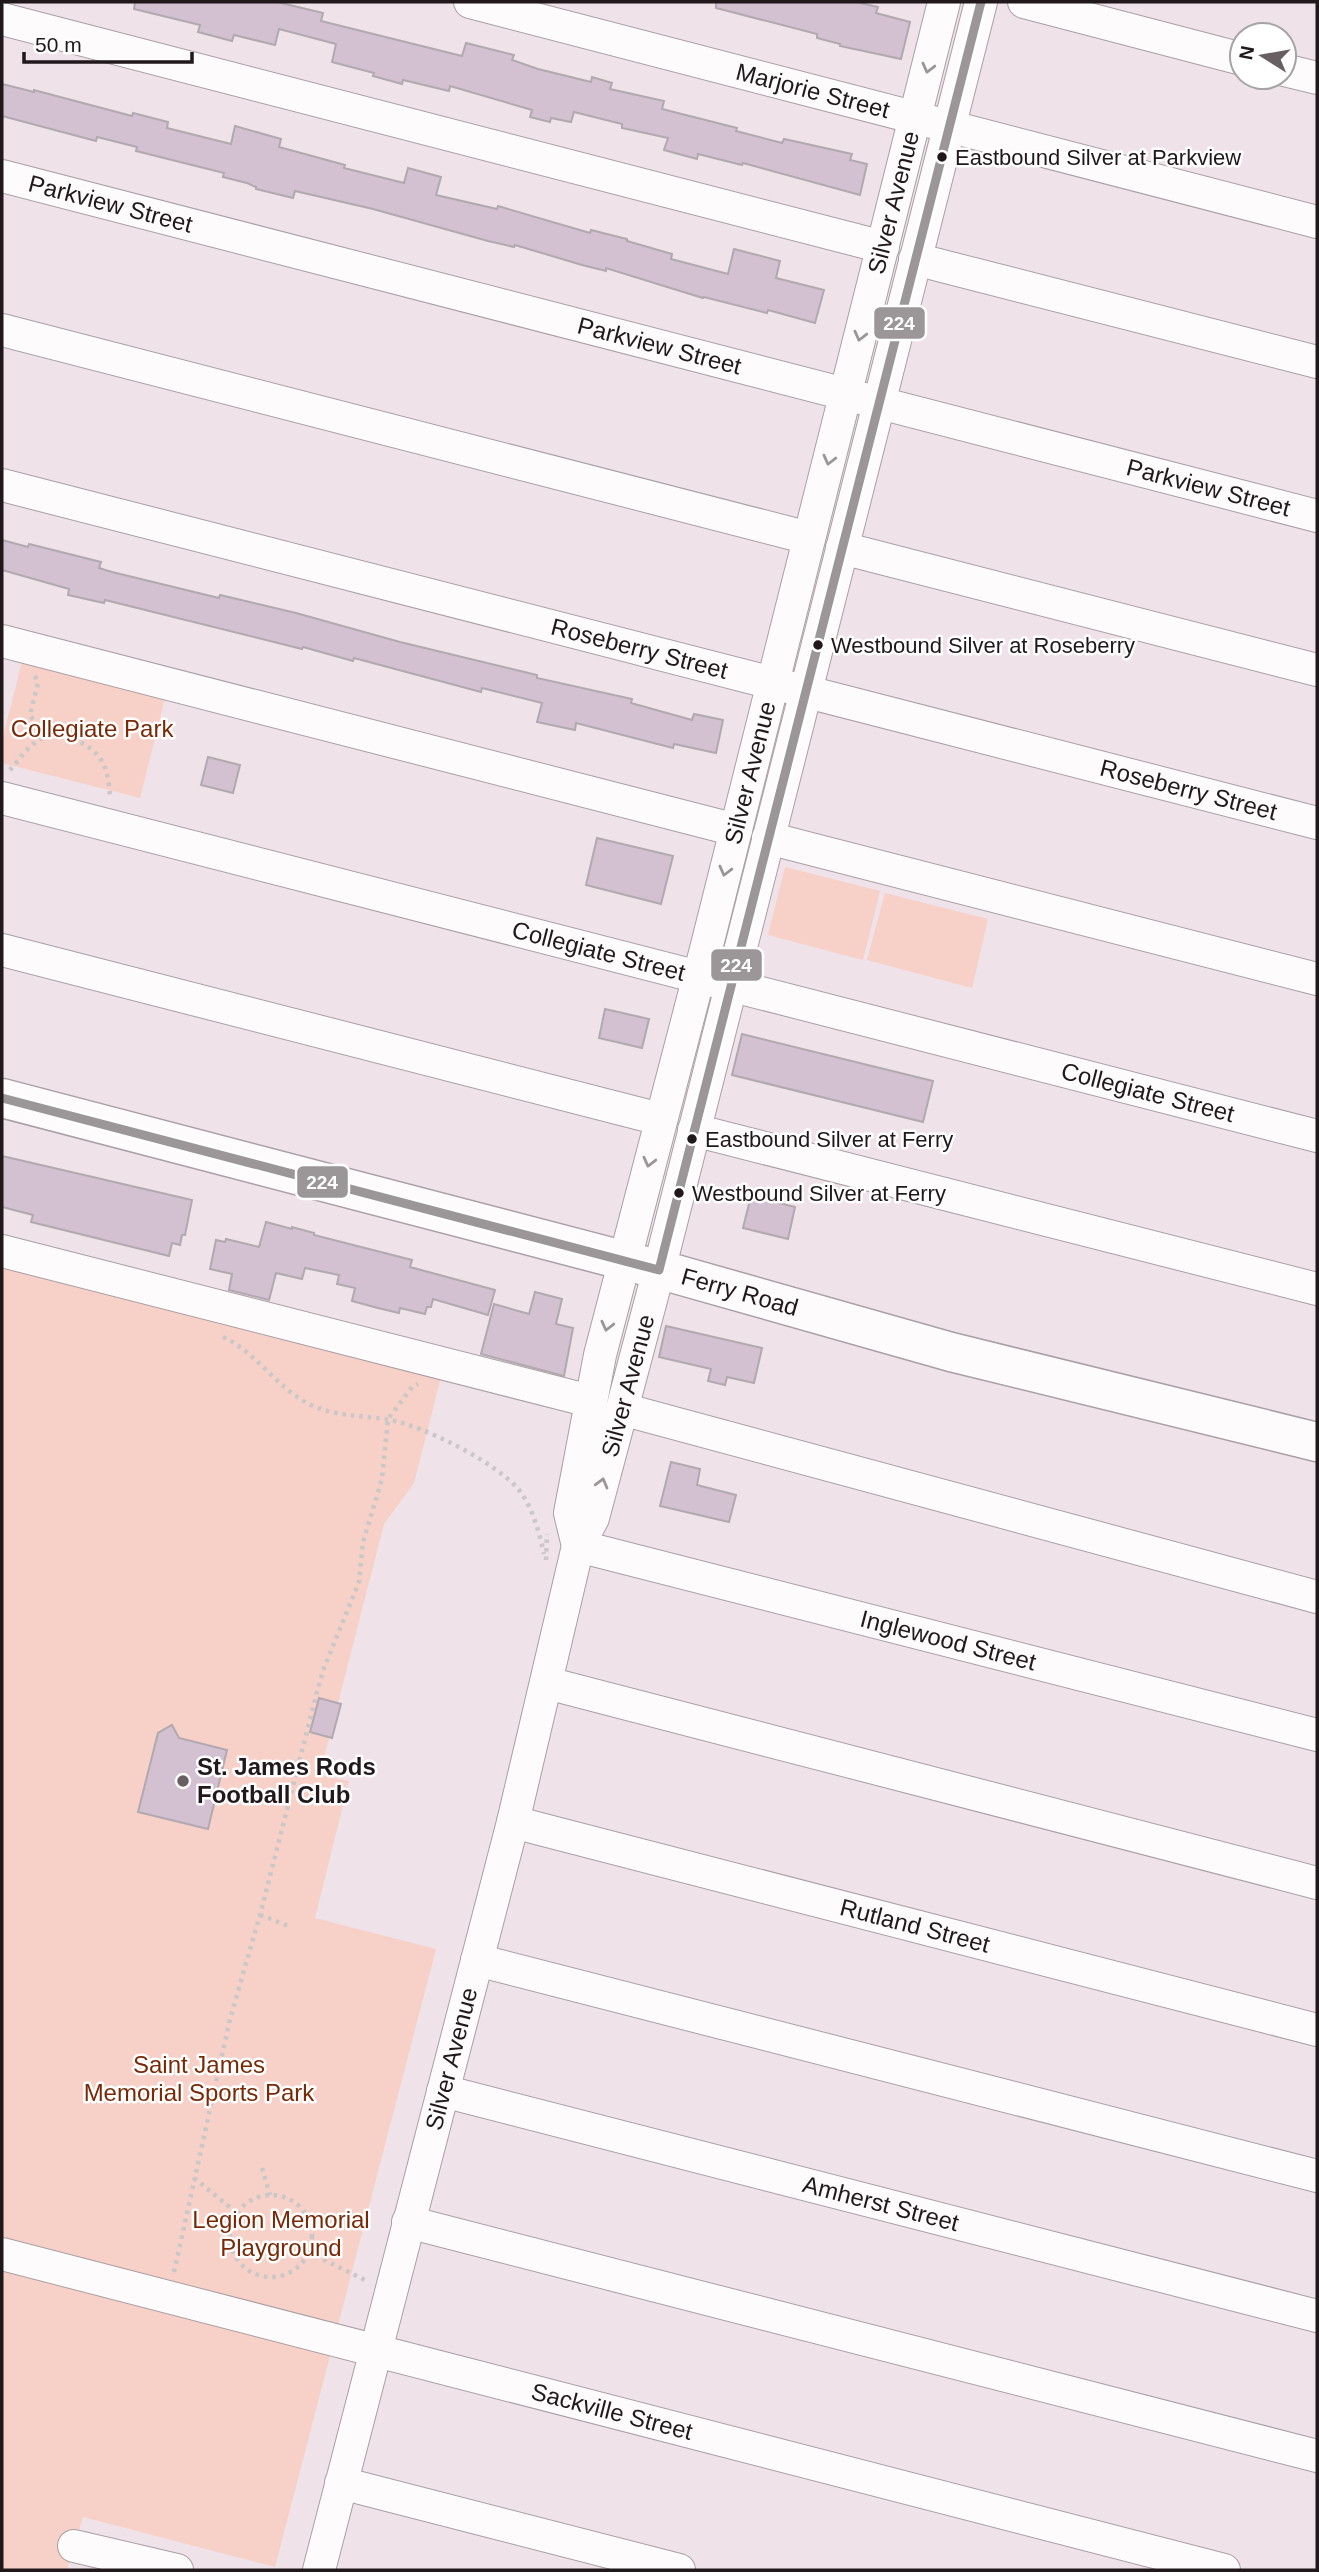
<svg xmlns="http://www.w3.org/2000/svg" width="1319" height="2572" font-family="Arial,sans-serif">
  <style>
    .green { fill: #f7d0c7 }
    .building { fill: #d3c1d1; stroke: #b1a9af; stroke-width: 2 }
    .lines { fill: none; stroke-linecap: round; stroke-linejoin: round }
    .minor-casing { stroke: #a99fa4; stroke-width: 34 }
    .major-casing { stroke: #a99fa4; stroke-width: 41 }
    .path { stroke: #cac7c8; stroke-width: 4.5; stroke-dasharray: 3.5 5; stroke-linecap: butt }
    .minor { stroke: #fdfbfc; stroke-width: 32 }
    .major { stroke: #fdfbfc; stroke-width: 38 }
    .bus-1-casing { stroke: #fff; stroke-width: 14 }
    .bus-1 { stroke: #9b9798; stroke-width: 9 }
    .oneway { stroke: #9a9597 }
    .bus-dot { fill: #20181b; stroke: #fff; stroke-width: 2.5 }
    .poi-dot { fill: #685f63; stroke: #fff; stroke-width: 2.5 }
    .labels { text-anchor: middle; stroke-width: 5; stroke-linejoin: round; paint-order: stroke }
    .bus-label { font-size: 22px; fill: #20181b; stroke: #fff; text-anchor: start }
    .street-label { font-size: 24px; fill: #20181b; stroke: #fff }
    .park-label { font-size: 24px; fill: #792906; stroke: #fff }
    .poi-label { font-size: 24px; font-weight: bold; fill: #20181b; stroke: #fff; text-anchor: start }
    .line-badge { stroke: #fff; stroke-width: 2.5 }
    .badge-label { font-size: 19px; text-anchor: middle; font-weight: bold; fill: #fff }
  </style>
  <rect width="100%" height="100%" fill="#efe2e8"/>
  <!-- green -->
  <g class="green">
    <path d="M24,654L167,690L140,798L2,763V741Z"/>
    <path d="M785,867L880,891L863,960L768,935Z"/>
    <path d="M885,893L988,919L972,988L867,960Z"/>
    <path d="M2,1251L444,1365L414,1483L384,1524L338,1703L341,1704L332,1738H329L320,1775L349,1781L315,1918L436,1949L275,2567L83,2517L67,2570H2Z"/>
  </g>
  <!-- building -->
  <g class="building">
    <path d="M135,2H277L323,13L321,21L462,56L466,43L514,55L512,60L538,69L591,82L592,77L612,83L610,89L664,101L662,109L737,128L736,131L782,143L784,139L852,154L850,160L867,164L860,195L743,163L742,165L698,154L697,159L664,150L668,138L622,128V124L574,112L571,122L551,118L550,122L530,117L532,110L450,86L449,91L403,80L402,84L373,76L374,73L332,62L336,44L279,29L275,45L234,35L232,41L198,32L200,25L134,9Z"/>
    <path d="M716,2H856L878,7L876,13L910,22L901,59L840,46V44L817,38V34L716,8Z"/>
    <path d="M2,84L34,92V90L132,116L133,113L168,122L167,128L231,144L235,126L281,139L279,147L345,165L344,168L404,183L408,168L441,177L436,195L497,209L498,206L590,233L591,230L627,239V241L672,254L671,259L728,274L734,249L780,261L776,278L824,290L815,323L768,310L767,313L704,297L703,298L606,268V271L582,265L515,245L514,247L488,241L373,209L295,191L293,198L256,189V187L247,183L223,177L224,173L136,151L137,147L97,137L96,141L2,116Z"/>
    <path d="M2,540L28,547L29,544L101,562L99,568L112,572L219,598L220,595L296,613L400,642L537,675V678L632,699L631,703L692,720L694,714L723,720L716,753L674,744L673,748L576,723L575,730L537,722L542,703L482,688L481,692L354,658L353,661L303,647L302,649L105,600L104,603L68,595L69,589L2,570Z"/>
    <path d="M208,757L240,765L233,793L201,785Z"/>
    <path d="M597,838L673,856L661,904L586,885Z"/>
    <path d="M605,1009L649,1019L642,1048L599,1038Z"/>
    <path d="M742,1034L933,1081L923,1122L732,1075Z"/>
    <path d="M2,1156L192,1200L185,1235H182L180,1245L172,1243L169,1256L31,1222L33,1215L2,1207Z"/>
    <path d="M751,1196L795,1207L788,1239L743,1228Z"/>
    <path d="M266,1222L292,1229V1227L314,1233V1235L412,1260L410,1267L495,1290L488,1315L433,1299L431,1307H427L425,1314L400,1308L399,1313L378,1308L352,1301L355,1288L337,1284L339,1275L305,1268L302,1279L276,1273L269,1300L229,1290L232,1274L210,1269L216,1240L225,1242L226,1239L259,1247Z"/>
    <path d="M535,1292L562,1299L556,1324L573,1328L564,1376L481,1354L494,1304L529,1314Z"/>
    <path d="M666,1326L762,1348L754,1383L727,1377L725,1385L708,1381L711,1369L659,1357Z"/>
    <path d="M671,1462L700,1469L697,1485L736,1495L729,1522L660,1506Z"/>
    <path d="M319,1698L341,1704L332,1738L310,1732Z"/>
    <path d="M172,1725L179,1738L227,1750L208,1829L138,1812L158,1733Z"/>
  </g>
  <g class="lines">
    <!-- minor casing -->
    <g class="minor-casing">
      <g id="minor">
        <path id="s1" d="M470,2L1317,222"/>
        <path d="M1024,2L1242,59"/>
        <path d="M2,19L883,247"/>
        <path d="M1284,70L1317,78"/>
        <path id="s2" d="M2,176L1317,516"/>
        <path d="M915,259L1317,362"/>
        <path d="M2,330L809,538"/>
        <path id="s3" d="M2,485L1317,823"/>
        <path d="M842,548L1317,670"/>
        <path d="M2,641L736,830"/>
        <path id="s4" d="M2,798L1317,1136"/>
        <path d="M768,838L1317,979"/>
        <path d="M2,950L660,1119"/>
        <path d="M694,1130L1317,1289"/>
        <path d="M2,1251L590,1401"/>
        <path d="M622,1409L1317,1597"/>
        <path id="s5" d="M578,1546L570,1513L600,1355L706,949L944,2"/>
        <path id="s6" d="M578,1546L1317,1735"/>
        <path d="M547,1683L1317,1883"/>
        <path id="s7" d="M513,1822L1317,2030"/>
        <path d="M477,1960L1317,2176"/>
        <path id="s8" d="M443,2091L1317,2316"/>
        <path d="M408,2222L1317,2456"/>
        <path id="s9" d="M2,2254L1224,2570"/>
        <path d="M341,2483L679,2570"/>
        <path d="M74,2546L177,2570"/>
        <path id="s10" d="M319,2570L513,1822L578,1546L593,1518L659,1270L981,2"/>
      </g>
    </g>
    <!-- major casing -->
    <g class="major-casing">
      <g id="major">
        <path id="s11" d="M2,1098L672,1273L951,1352L1317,1442"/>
      </g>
    </g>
    <!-- path -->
    <g class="path">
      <path d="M35,676L38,683L30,715L45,738"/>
      <path d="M10,770C19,760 29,744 41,739C64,731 92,743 103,763C108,773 109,785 110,795"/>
      <path d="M223,1337C258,1353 277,1389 311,1405C337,1417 363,1415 390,1420C424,1426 497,1463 519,1490C533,1508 539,1532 544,1554"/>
      <path d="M546,1560L547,1534"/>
      <path d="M260,1915L289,1926"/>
      <path d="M262,2168L270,2195"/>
      <path d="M194,2178L237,2213"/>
      <circle cx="271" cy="2236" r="41"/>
      <path d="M308,2252L367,2281"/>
      <path d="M174,2272L230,2019L260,1915L317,1692L324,1668L359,1582L363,1542L382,1479L388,1419L412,1387L418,1384"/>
    </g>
    <!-- minor -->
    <use href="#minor" class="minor"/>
    <!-- major -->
    <use href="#major" class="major"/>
    <!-- bus-1 casing -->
    <g class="bus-1-casing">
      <path id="bus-1" d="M2,1098L659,1270L981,2"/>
    </g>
    <!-- bus-1 -->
    <use href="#bus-1" class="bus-1"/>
  </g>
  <!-- one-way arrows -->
  <defs><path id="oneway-chevron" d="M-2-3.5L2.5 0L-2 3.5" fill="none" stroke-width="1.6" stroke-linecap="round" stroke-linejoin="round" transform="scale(1.75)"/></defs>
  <g class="oneway">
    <use href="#oneway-chevron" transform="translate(928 68) rotate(104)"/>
    <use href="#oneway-chevron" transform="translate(860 336) rotate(104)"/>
    <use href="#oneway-chevron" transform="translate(829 460) rotate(104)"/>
    <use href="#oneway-chevron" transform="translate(725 871) rotate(104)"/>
    <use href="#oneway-chevron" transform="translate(649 1162) rotate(104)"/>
    <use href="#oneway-chevron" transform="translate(607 1326) rotate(104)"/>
    <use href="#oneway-chevron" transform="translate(602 1483) rotate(-75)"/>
  </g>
  <!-- markers -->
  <g class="bus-dot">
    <circle cx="942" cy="157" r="6"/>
    <circle cx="818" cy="645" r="6"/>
    <circle cx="692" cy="1139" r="6"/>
    <circle cx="679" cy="1193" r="6"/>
  </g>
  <circle class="poi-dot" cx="183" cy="1781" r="7"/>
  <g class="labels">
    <!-- bus labels -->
    <g class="bus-label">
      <text x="955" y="165">Eastbound Silver at Parkview</text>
      <text x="831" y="653">Westbound Silver at Roseberry</text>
      <text x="705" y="1147">Eastbound Silver at Ferry</text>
      <text x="692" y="1201">Westbound Silver at Ferry</text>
    </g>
    <!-- street labels -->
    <g class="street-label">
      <text dy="8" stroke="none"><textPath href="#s1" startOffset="354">Marjorie Street</textPath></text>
      <text dy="8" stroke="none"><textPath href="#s5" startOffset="1384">Silver Avenue</textPath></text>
      <text dy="8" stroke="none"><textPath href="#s2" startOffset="112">Parkview Street</textPath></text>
      <text dy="8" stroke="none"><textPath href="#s2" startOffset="679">Parkview Street</textPath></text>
      <text dy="8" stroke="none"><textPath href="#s2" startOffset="1246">Parkview Street</textPath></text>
      <text dy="8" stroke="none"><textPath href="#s3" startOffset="658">Roseberry Street</textPath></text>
      <text dy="8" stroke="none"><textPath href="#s5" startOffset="796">Silver Avenue</textPath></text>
      <text dy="8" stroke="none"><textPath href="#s3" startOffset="1225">Roseberry Street</textPath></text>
      <text dy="8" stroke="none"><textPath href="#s4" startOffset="616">Collegiate Street</textPath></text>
      <text dy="8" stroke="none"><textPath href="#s4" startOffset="1183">Collegiate Street</textPath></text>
      <text dy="8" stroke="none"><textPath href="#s11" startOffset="763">Ferry Road</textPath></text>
      <text dy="8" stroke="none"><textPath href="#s10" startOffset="1225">Silver Avenue</textPath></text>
      <text dy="8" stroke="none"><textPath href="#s6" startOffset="382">Inglewood Street</textPath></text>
      <text dy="8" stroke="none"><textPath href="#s7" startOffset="415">Rutland Street</textPath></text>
      <text dy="8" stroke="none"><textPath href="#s10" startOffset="528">Silver Avenue</textPath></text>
      <text dy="8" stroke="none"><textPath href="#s8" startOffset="452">Amherst Street</textPath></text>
      <text dy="8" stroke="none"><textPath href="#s9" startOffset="630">Sackville Street</textPath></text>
    </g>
    <!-- park labels -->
    <g class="park-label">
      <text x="92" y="737">Collegiate Park</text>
      <text x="199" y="2073">Saint James<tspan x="199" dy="28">Memorial Sports Park</tspan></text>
      <text x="281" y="2228">Legion Memorial<tspan x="281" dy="28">Playground</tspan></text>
    </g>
    <!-- poi labels -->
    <g class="poi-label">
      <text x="197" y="1775">St. James Rods<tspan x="197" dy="28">Football Club</tspan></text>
    </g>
  </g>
  <g class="line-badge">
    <rect x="873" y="306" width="53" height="34" rx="7" fill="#9b9798"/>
    <rect x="710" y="948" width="53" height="34" rx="7" fill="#9b9798"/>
    <rect x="296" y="1165" width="53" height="34" rx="7" fill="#9b9798"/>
  </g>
  <g class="badge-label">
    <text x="899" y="330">224</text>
    <text x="736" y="972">224</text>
    <text x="322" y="1189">224</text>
  </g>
  <!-- border -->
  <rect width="1319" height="2572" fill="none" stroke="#20181b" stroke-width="7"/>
  <!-- north arrow -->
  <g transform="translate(1263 56) rotate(281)"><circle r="33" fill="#ffffff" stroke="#a6a3a4" stroke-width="2"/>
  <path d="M0-5L12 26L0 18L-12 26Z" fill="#685f63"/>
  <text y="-10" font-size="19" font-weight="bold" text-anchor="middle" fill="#20181b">N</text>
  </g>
  <!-- scale -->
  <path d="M24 52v10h168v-10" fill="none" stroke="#20181b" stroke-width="3.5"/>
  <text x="35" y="52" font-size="21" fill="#20181b" stroke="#ffffff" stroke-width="5" paint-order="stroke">50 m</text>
</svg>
